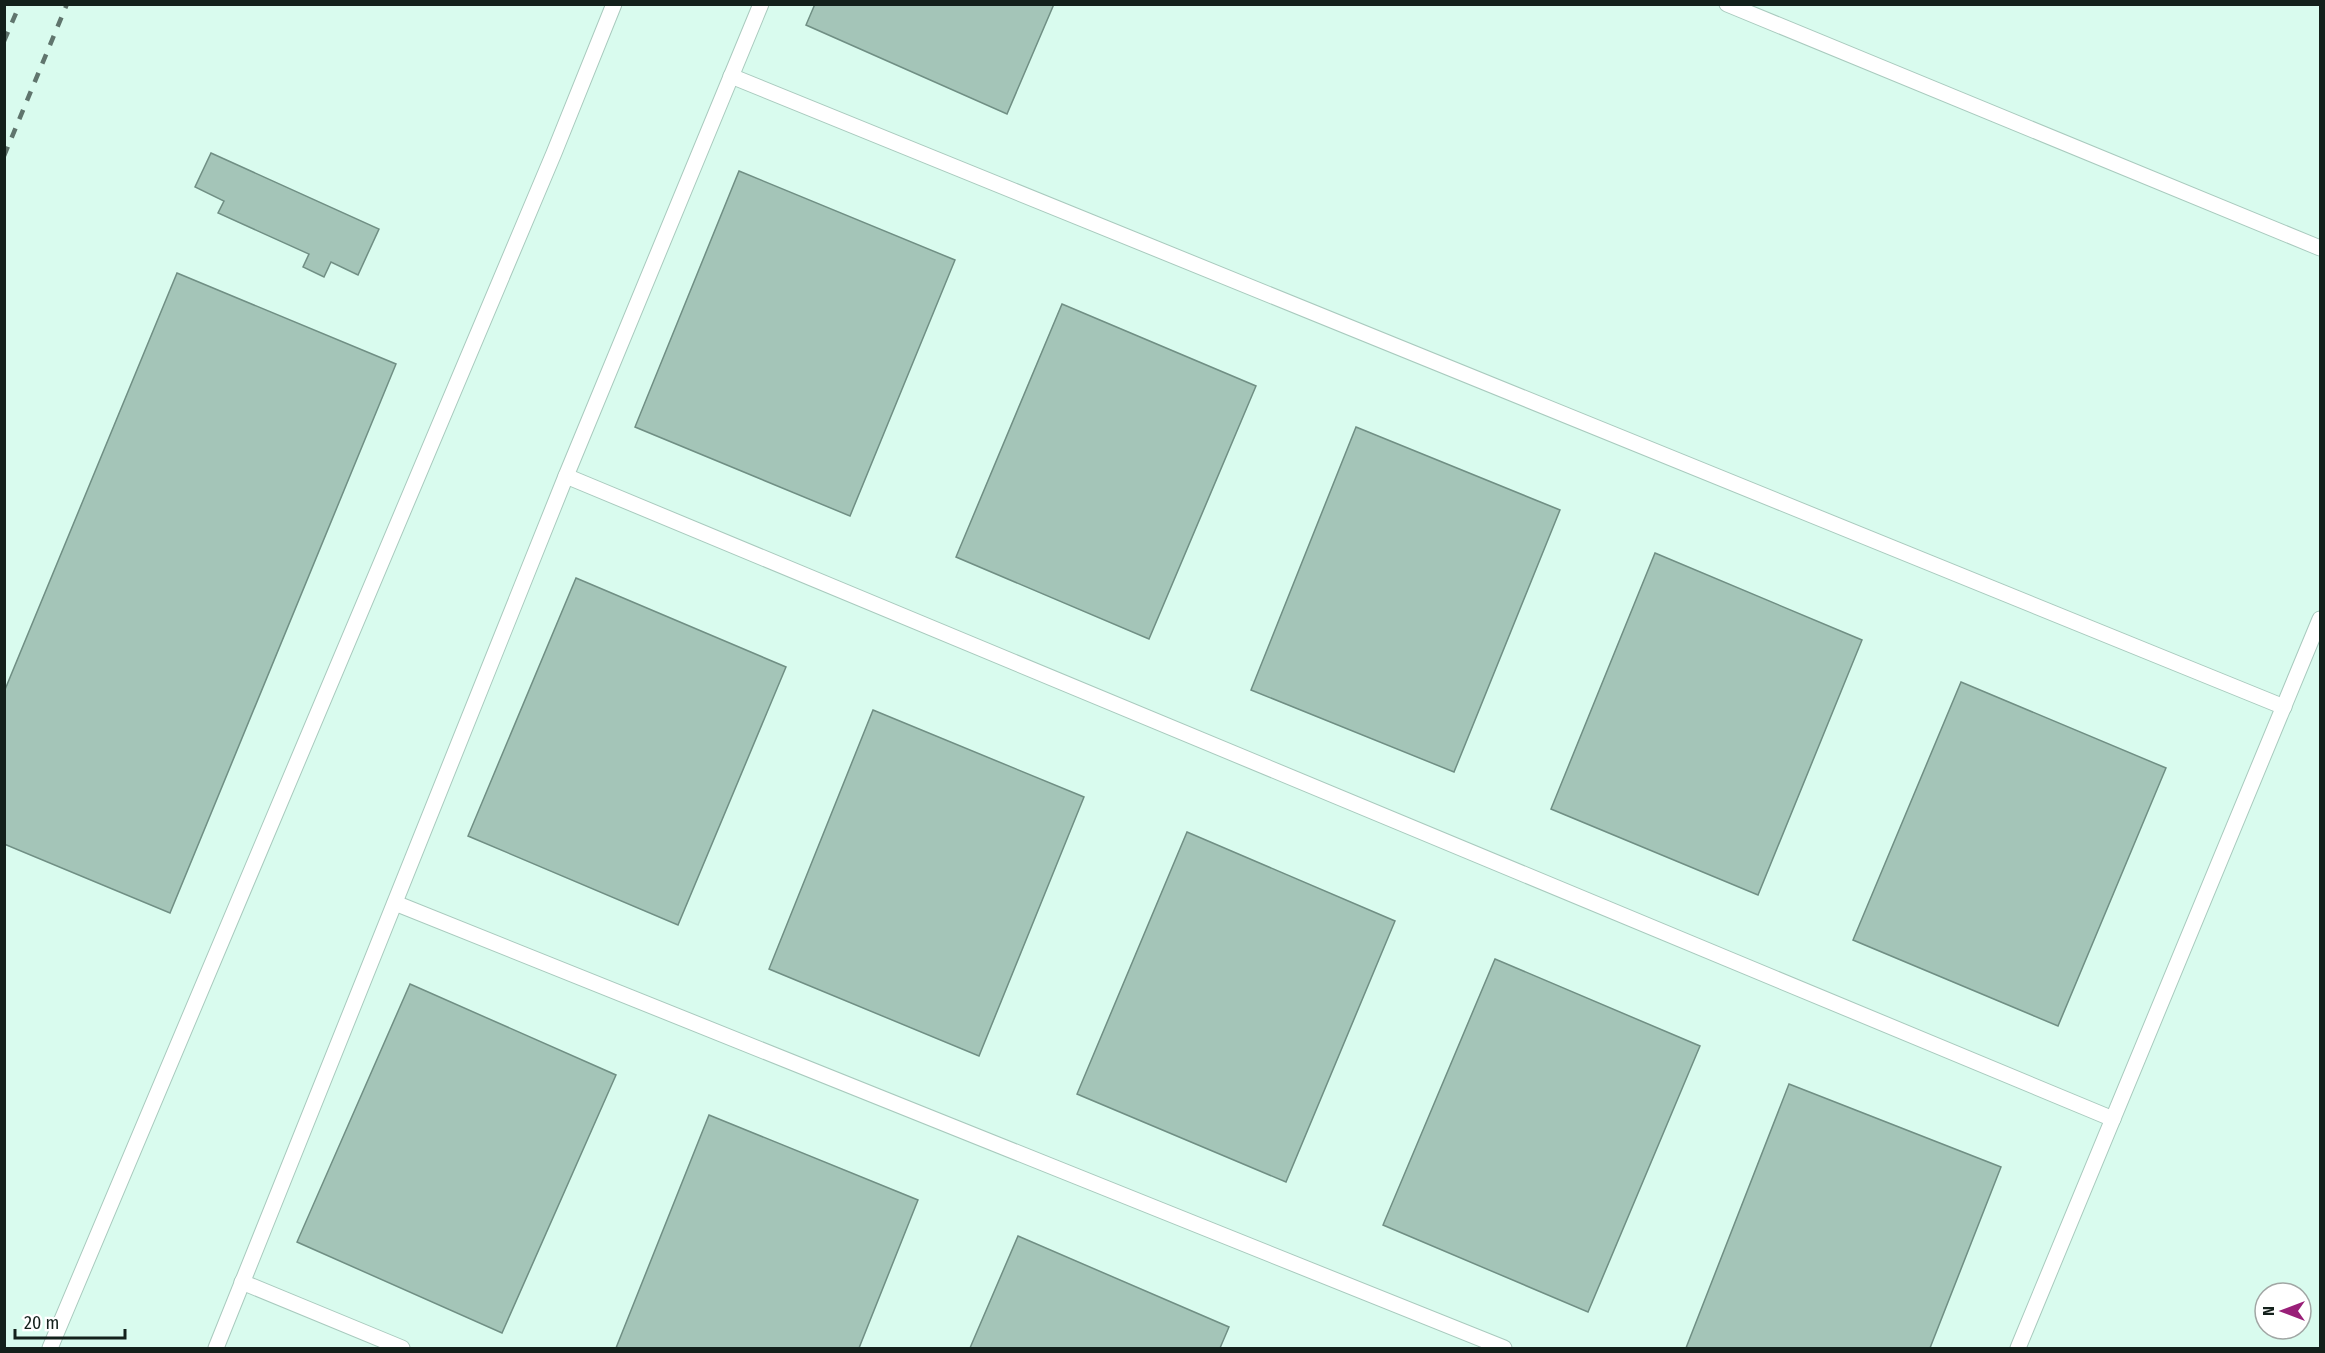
<svg xmlns="http://www.w3.org/2000/svg" width="2325" height="1353" font-family="'Fira Sans Condensed',sans-serif">
  <style>
    .building { fill: #a4c5b8; stroke: #708f84; stroke-width: 1.5 }
    .lines { fill: none; stroke-linecap: round; stroke-linejoin: round }
    .service-casing { stroke: #a9cabe; stroke-width: 17 }
    .service { stroke: #fff; stroke-width: 15 }
    .rail { stroke: #60756d; stroke-width: 4.5; stroke-dasharray: 10 10; stroke-linecap: butt }
  </style>
  <rect width="100%" height="100%" fill="#d9fbee"/>
  <!-- building -->
  <g class="building">
    <path d="M815,4H1054L1007,114L806,25Z"/>
    <path d="M211,153L379,229L358,275L331,262L324,277L303,267L309,254L218,213L224,201L195,187Z"/>
    <path d="M739,171L955,260L850,516L635,427Z"/>
    <path d="M177,273L396,364L170,913L4,844V692Z"/>
    <path d="M1062,304L1256,386L1149,639L956,557Z"/>
    <path d="M1356,427L1560,510L1454,772L1251,690Z"/>
    <path d="M1655,553L1862,640L1758,895L1551,809Z"/>
    <path d="M576,578L786,667L678,925L468,836Z"/>
    <path d="M1961,682L2166,768L2058,1026L1853,940Z"/>
    <path d="M873,710L1084,797L979,1056L769,969Z"/>
    <path d="M1187,832L1395,921L1286,1182L1077,1094Z"/>
    <path d="M1495,959L1700,1046L1588,1312L1383,1225Z"/>
    <path d="M410,984L616,1075L502,1333L297,1242Z"/>
    <path d="M1789,1084L2001,1167L1930,1348H1686Z"/>
    <path d="M709,1115L918,1200L859,1348H616Z"/>
    <path d="M1018,1236L1229,1327L1220,1348H970Z"/>
  </g>
  <g class="lines">
    <!-- service casing -->
    <g class="service-casing">
      <g id="service">
        <path d="M1727,4L2320,248"/>
        <path d="M731,76L2284,707"/>
        <path d="M566,476L2113,1119"/>
        <path d="M395,903L1504,1348"/>
        <path d="M242,1282L402,1348"/>
        <path d="M50,1348L554,153L614,4"/>
        <path d="M216,1348L566,476L761,4"/>
        <path d="M2018,1348L2320,619"/>
      </g>
    </g>
    <!-- service -->
    <use href="#service" class="service"/>
    <!-- rail -->
    <g class="rail">
      <path d="M4,41L20,4"/>
      <path d="M4,156L67,4"/>
    </g>
  </g>
  <!-- border -->
  <rect width="2325" height="1353" fill="none" stroke="#13201b" stroke-width="12"/>
  <!-- north arrow -->
  <g transform="translate(2283 1311) rotate(270)"><circle r="28" fill="#ffffff" stroke="#a1a6a4" stroke-width="1.5"/>
  <path d="M0-4.5L10 22L0 15L-10 22Z" fill="#991f78"/>
  <text y="-9" font-size="16" font-weight="bold" text-anchor="middle" fill="#13201b">N</text>
  </g>
  <!-- scale -->
  <path d="M15 1329v9h110v-9" fill="none" stroke="#13201b" stroke-width="3"/>
  <text x="24" y="1329" font-size="18" fill="#13201b" stroke="#ffffff" stroke-width="4.5" paint-order="stroke">20 m</text>
</svg>
